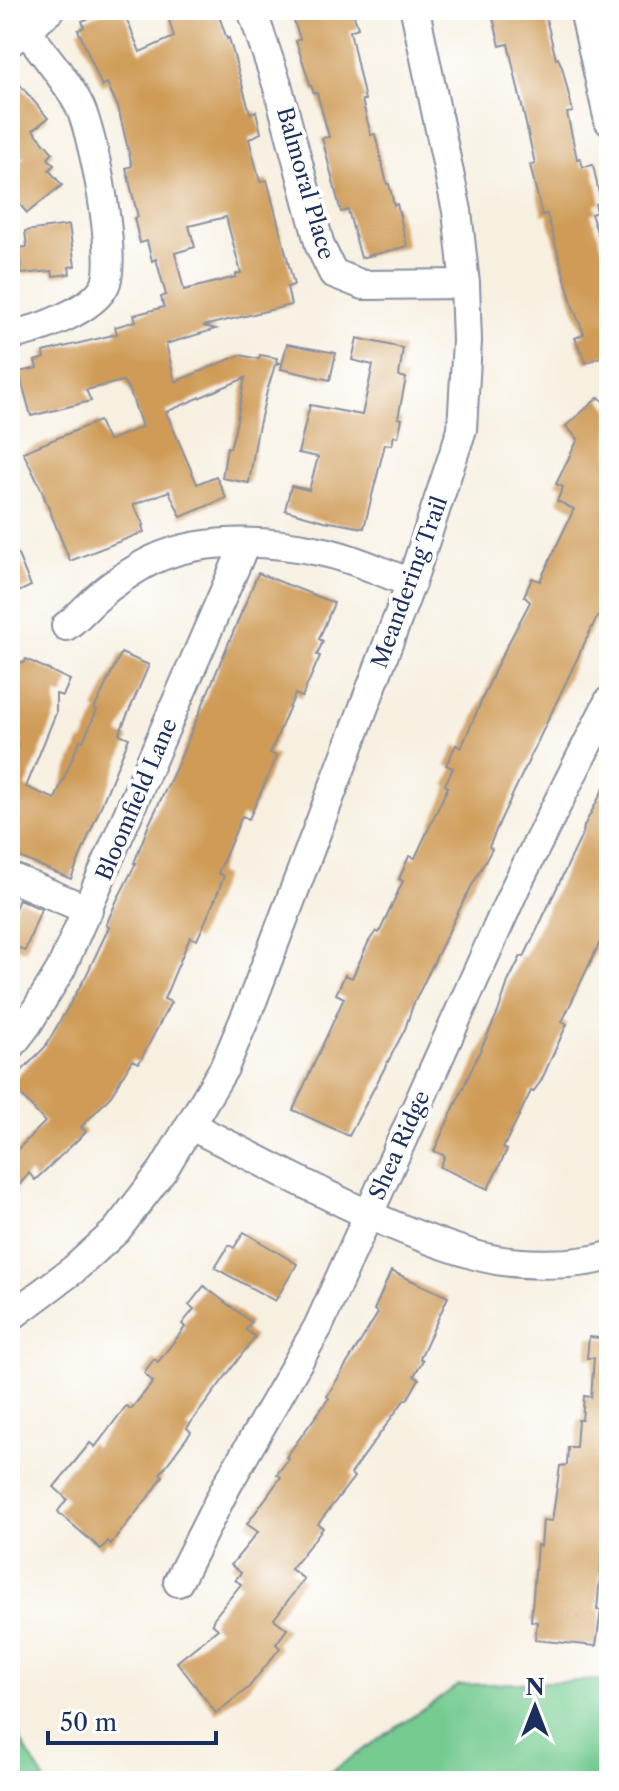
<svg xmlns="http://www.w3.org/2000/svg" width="619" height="1791" font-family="'Libre Caslon Text',serif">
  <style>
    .green { fill: #74cb90; stroke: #487d77; stroke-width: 2 }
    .building { fill: #cf9b57; fill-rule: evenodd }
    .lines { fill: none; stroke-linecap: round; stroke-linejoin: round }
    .minor-casing { stroke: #8990a0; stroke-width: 32 }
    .minor { stroke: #fff; stroke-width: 28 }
    .labels { text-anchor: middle; stroke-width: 8; stroke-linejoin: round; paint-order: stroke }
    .street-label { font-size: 22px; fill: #1b2f5e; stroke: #fff }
  </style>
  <rect width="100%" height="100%" fill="#fff"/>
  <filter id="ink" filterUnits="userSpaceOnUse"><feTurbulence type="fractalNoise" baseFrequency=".0125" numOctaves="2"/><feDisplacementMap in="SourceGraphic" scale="16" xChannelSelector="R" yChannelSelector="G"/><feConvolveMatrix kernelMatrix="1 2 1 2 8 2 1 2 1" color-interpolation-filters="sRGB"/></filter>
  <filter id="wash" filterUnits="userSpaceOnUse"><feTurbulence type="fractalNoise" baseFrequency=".006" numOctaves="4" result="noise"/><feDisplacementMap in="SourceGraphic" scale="32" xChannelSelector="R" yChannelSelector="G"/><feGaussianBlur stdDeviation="1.8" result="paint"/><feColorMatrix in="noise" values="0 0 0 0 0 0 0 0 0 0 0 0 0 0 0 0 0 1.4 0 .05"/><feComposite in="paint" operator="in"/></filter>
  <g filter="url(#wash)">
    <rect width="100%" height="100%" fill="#f7f0e1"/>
    <!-- green -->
    <g class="green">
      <path d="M609,1680V1781H317L459,1685Z"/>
      <path d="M10,1723L45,1781H10Z"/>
    </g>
    <g id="blocks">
      <!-- building -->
      <g class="building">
        <path d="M109,10H123L140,52L174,37L166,10H217L227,39L229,38L250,113L256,111L261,133L249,139L260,182L267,180L294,285L287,287L291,305L203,326L216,329L166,344L175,382L240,355L259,359L260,355L277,358L276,362L280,363L275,365L267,391L257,434L249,483L222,478L227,447L230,448L235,430L245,378L166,412L197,484L216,476L226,498L181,517L169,491L133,505L144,525L142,526L144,532L70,561L41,489L23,452L99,421L108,441L142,427L130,391L123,381L86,390L91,401L31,416L19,372L37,368L35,361L44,358L43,352L117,334L115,327L136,321L134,315L164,307L161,297L166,295L156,259L152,261L147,241L140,243L134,218L138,217L126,168L132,166L118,107L107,83L102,86L78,30L84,27L82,21ZM226,217L241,273L236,274V277L184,290L175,253L195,247L189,226Z"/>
        <path d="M290,10H352L358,28L350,31L365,100H362L371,135L375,134L387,184H389L394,205L397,204L407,246L361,258L348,210L341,212L322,138L329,137L317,93H314L310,84L296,41L300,39Z"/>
        <path d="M491,10H544L556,59L558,58L562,67L573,112L567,113L577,159L580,158L583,167L593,165L601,203L595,204L597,212L591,214L609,268V353L586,363L575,338L584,334L573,307L547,214L542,215L530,165L535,164L508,44L500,46Z"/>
        <path d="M10,73L48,118L33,130L53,153L48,158L54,165L49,170L62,185L27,213L10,193V169L24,157L10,141Z"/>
        <path d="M69,225L75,266L69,267L70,274L53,276L52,271L22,274L18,248L27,247L25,231Z"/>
        <path d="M357,338L403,348L399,376L406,378L398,418L402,419L398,437L394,436L392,445L385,444L364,528L324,521L285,510L291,486L309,490L318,457L298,453L310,405L362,415L373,365L352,360Z"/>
        <path d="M287,344L336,353L330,380L281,369Z"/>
        <path d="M599,397L609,408V598L594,623L500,821L489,847L492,849L464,900L413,1005L405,1029L349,1136L293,1110L344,998L336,994L345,975L352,978L369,941L376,931L379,933L403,881L399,879L409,856L415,858L448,787L445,785L453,768L446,765L456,745L461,748L497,665L530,602L524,596L532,578L540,581L574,509L557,501L563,487L556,484L578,439L566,426Z"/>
        <path d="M10,536L31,586L10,596Z"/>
        <path d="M258,573L334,603L319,639L323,641L317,655L320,656L302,697L295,694L270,753L277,756L249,819L242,816L218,873L224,876L216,897L197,940L190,937L164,999L171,1002L139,1063L132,1060L111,1096L81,1127L86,1132L35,1180L29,1173L10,1196V1157L45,1122L10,1083L45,1047L86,976L109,927L106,925L117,900L136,863H134L149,824L176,768Z"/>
        <path d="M121,653L149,665L119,734L129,738L71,879L10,853V763L18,744L10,740V658L24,663L26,659L70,680L63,696L56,694V713L26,787L55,799L80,740L83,741L97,710L94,709Z"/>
        <path d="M609,778V923L562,1022L567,1024L541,1081L533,1092L531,1091L503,1148L507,1150L488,1189L440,1167L445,1156L434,1151L498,1012L508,982L521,956L524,957L583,833L584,826Z"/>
        <path d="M19,899L41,909L25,951L10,944V920Z"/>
        <path d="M244,1232L297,1264L275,1301L215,1268L229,1245L234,1248Z"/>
        <path d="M391,1271L448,1297L420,1358L423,1360L414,1376L419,1379L407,1400L405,1399L351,1474L354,1477L318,1524L323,1528L291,1569L304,1579L274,1619L287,1629L276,1644L280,1648L248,1688L216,1713L177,1662L218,1629L212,1624L214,1618L241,1584L235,1580L241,1573L231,1565L258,1532L247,1524L281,1477L277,1474L289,1459L286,1457L329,1398L327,1396L378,1313L374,1310Z"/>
        <path d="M204,1286L251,1322L246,1330L255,1337L187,1428L191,1432L160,1474L163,1476L154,1490L111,1544L108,1541L101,1549L60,1514L58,1511L67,1499L54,1487L90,1443L95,1447L126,1406L131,1409L153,1382L144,1373L154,1359L158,1362L185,1327L182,1324L194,1309L189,1305Z"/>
        <path d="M589,1337L609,1339V1546H603L597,1610H601L596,1646L535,1640L537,1622L531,1621L537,1545L541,1546L543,1520L552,1521L560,1466L567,1465L568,1447H576L578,1420H582L584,1396L591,1397L594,1358H587Z"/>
      </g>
    </g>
  </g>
  <g filter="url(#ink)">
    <use href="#blocks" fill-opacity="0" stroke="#8990a0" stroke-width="2"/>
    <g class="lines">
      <!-- minor casing -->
      <g class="minor-casing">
        <g id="minor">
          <path d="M252,10L277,84L320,246L333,273L363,285L465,284"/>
          <path d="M584,10L609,121"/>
          <path d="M10,42L50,10"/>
          <path d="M10,335C37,331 93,310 105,285C118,260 93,132 79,105C65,78 44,54 26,30"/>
          <path d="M66,626C79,617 86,607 98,597C110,585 128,574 143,565C195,535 268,540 324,552C354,558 383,573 411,583"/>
          <path d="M10,877L88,910"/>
          <path d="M10,1047L27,1025L61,969L245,544"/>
          <path d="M191,1126C283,1171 376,1226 475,1255C511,1266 573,1267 609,1256"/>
          <path d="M10,1317L73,1270L116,1231L163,1170L224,1068L253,999L411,583L462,429L467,341L465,284L457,211L415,10"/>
          <path d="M178,1582L226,1487L318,1327L516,886L609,701"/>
        </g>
      </g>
      <!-- minor -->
      <use href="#minor" class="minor"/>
    </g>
  </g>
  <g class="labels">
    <!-- street labels -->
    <g class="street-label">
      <text transform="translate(306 183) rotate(74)" y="8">Balmoral Place</text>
      <text transform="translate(409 582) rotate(-70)" y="8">Meandering Trail</text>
      <text transform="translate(136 799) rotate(-67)" y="8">Bloomfield Lane</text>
      <text transform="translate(399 1145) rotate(-66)" y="8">Shea Ridge</text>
    </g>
  </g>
  <!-- margin -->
  <rect width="619" height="1791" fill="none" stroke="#fff" stroke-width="40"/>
  <!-- north arrow -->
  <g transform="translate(535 1707)" stroke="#ffffff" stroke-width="6" paint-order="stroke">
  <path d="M0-6L14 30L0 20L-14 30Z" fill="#1b2f5e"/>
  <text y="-12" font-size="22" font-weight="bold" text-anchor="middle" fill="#1b2f5e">N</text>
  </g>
  <!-- scale -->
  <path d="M48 1731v12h168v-12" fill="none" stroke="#1b2f5e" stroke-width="4"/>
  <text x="60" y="1731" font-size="24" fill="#1b2f5e" stroke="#ffffff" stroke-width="6" paint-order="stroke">50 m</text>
</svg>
